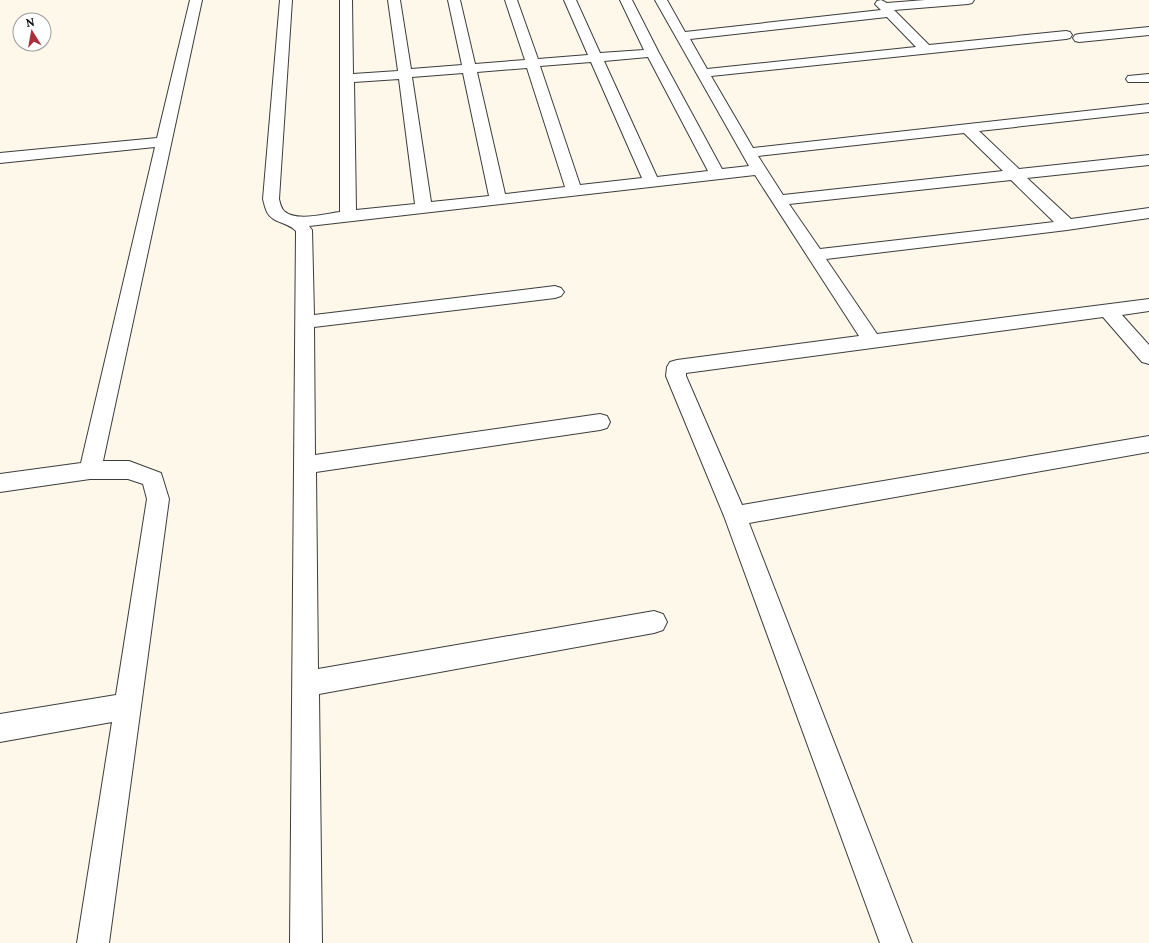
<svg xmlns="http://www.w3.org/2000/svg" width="1149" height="943" font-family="Lora,serif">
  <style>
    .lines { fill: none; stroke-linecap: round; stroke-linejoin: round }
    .minor-casing { stroke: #3d3d3d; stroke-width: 2 }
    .minor { fill: #fff; fill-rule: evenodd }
  </style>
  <rect width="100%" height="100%" fill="#fdf8e9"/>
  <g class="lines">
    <!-- minor casing -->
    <g class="minor-casing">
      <g id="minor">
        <path d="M190,0H202L103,461H129L161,473L169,499L109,943H77L112,722L0,742V714L116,695L147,499L143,484L128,479H90L0,492V474L81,463L155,147L0,163V153L157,138Z"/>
        <path d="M280,0H292L279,199C280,203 281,208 284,211C296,222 324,214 340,212V0H352L353,74L398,71L388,0H400L411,69L462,65L448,0H460L475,64L525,60L505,0H517L538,59L588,55L564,0H576L600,53L644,50L620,0H632L659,53L722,169L749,166L655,0H667L685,32L881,10L875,4L877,1L881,0L887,3L925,0H974L972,3L968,4L894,10L929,45L1066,31L1070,32L1072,35L1070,38L1066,39L711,76L753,148L1149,104V112L979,131L1019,169L1149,155V165L1027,178L1071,219L1149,208V218L1067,230L826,259L877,334L1149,299V311L1122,315L1149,345V364L1142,362L1103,317L686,373V376L742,505L1149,436V452L749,523L912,943H880L724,516L666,376L667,367L670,362L677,360L859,336L755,175L309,226L312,230L314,315L555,286L561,288L564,292L561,296L555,298L314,327L315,455L600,414L607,416L610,422L607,428L600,430L316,472L318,669L654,611L663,614L667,622L663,630L654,633L319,694L322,943H290L296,231C288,222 272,223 267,212C265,208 264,203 263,199ZM887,17L916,47L707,69L690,39ZM648,57L708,171L657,177L604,61ZM591,62L642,178L580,185L540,66ZM527,68L565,187L505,194L477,72ZM463,73L489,196L431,202L412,77ZM399,79L415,204L356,210L354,82ZM964,133L1003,171L783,195L758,156ZM1011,180L1054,222L820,249L789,204Z"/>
        <path d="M1149,27V35L1079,42L1075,41L1073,38L1075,35L1079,34Z"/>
        <path d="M1149,74V82H1128L1126,79L1128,76Z"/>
      </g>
    </g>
    <!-- minor -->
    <use href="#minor" class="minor"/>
  </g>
  <!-- north arrow -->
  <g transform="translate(32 32) rotate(349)"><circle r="19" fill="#ffffff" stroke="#9d9d9d"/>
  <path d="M0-3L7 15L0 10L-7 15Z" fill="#ab303c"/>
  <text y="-6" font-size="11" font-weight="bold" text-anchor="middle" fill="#0a0a0a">N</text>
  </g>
</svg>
